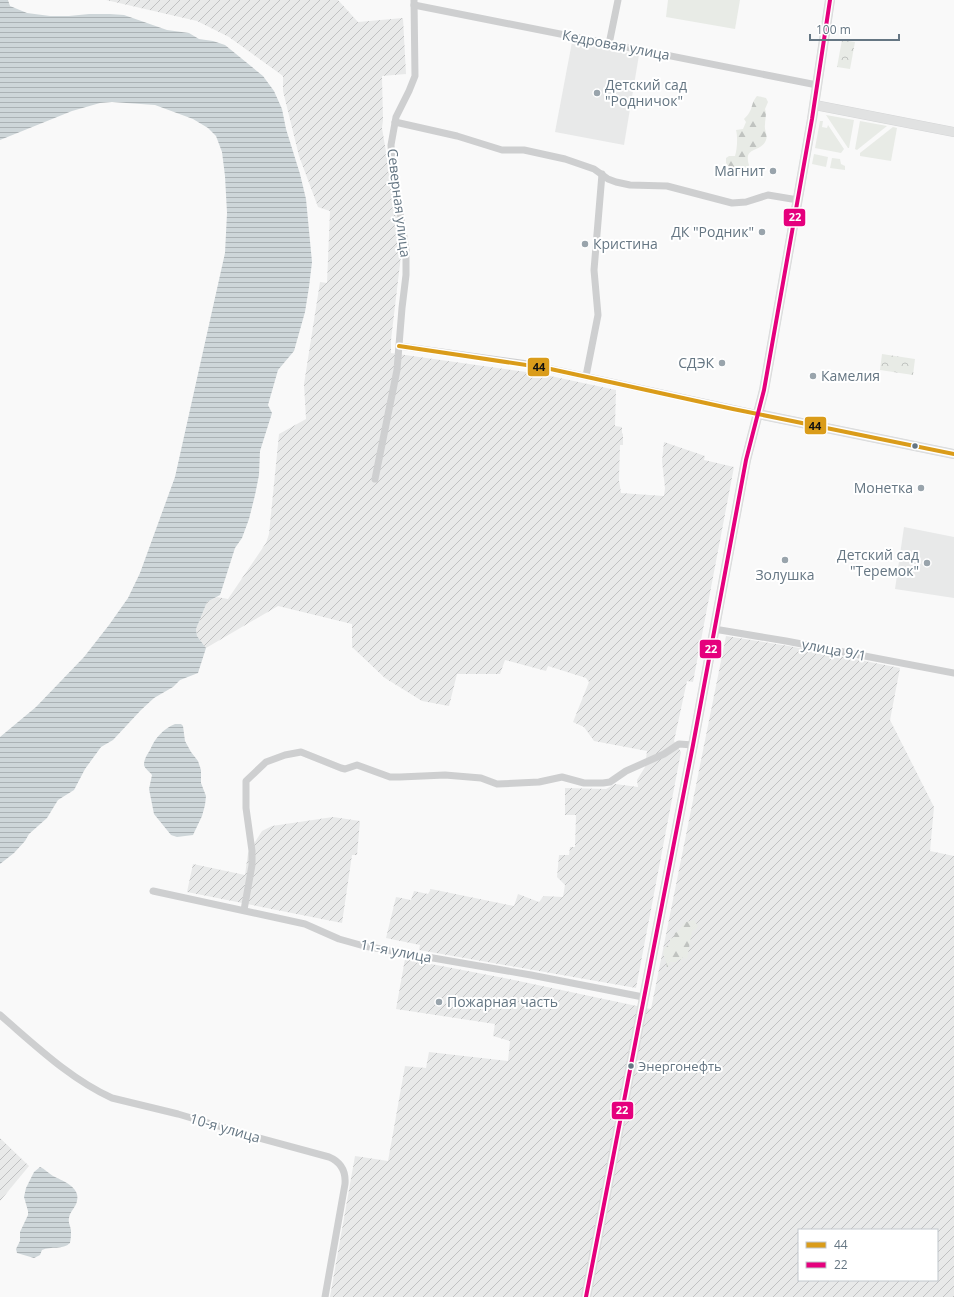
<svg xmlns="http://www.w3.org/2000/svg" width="954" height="1297" font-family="'Open Sans',sans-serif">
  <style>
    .built { fill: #e8e9e9 }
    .industrial { fill: url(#industrial-furrows); fill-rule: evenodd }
    .grass { fill: #e8ebe6 }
    .forest { fill: url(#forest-firs) }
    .park { fill: url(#park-crowns) }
    .water { fill: url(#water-rules) }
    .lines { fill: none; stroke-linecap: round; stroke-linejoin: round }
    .secondary-casing { stroke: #d5d6d7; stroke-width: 10 }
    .street { stroke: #cecfd0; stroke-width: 7 }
    .secondary { stroke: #e1e2e2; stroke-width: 9 }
    .bus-1-casing { stroke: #fff; stroke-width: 7 }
    .bus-2-casing { stroke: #fff; stroke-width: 7 }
    .bus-1 { stroke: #da9c1a; stroke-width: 4 }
    .bus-2 { stroke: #e5007d; stroke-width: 4 }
    .poi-dot { fill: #99a4ac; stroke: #fff; stroke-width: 1.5 }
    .bus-dot { fill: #657683; stroke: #fff; stroke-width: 1.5 }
    .labels { text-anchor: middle; stroke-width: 4; stroke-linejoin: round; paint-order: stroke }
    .bus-label { font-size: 13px; fill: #657683; stroke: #fff; text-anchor: start }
    .street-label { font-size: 14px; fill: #657683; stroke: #fff }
    .poi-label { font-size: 14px; fill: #657683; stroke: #fff; text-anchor: end }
    .line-badge { stroke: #fff; stroke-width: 1.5 }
    .badge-label { font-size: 11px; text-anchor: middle; font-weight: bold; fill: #fff }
    .pale-badge-label { font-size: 11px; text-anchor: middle; font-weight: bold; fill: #111 }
  </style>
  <defs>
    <pattern id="industrial-furrows" width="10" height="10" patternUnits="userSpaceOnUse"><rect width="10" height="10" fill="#e8e9e9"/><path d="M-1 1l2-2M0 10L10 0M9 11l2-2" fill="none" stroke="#c0c1c2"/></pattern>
    <pattern id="forest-firs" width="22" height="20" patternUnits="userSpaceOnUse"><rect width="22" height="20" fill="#e8ebe6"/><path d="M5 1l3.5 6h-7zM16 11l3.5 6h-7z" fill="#c0c3c0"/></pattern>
    <pattern id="park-crowns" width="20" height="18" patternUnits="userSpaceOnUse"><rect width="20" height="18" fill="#e8ebe6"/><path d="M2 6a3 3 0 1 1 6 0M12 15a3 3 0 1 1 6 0" fill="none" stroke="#c0c3c0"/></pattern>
    <pattern id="water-rules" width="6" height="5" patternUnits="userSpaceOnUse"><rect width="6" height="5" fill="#ced6d9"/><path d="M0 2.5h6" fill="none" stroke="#abb2b5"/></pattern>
  </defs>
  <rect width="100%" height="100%" fill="#f9f9f9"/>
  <!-- built -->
  <g class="built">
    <path d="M572,42L639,55L624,145L555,132Z"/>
    <path d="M904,527L954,537V598L895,589Z"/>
  </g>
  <!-- industrial -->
  <g class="industrial">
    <path d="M106,0H338L358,22L403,18L406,74L382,76L383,120L382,128L402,247L391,340V353L541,374L616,390L615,426L622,427V433L623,434V445H620L619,480L621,493L664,496L665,488L662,461L664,442L705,456L704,460L734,467L693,682L687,681L674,741L681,752L636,988L419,950L420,945L386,938L396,897L411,900L414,891L428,894L431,889L514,906L518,894L539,902L544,896L563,897L565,885L557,877L559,855H569L570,847H575L576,815H565V788L606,789L615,784L638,787L637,780L645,767L647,751L594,741L584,727L573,722L589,682L586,678L548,666L546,671L505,660L500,674H457L449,706L422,701L385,678L352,647V624L278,606L206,648L197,636L196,629L207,602L217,597L228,599L266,543L269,534L279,434L306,419L304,384L320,282L327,283L330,211L318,207L299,156L283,91V76L229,37L197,21Z"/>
    <path d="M726,636L789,646L900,668L890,720L934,807L930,851L954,856V1297H330L355,1156L388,1161L405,1066L426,1068L429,1052L508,1061L510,1041L493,1036L495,1024L396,1009L405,959L504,978L651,1009ZM799,1230H937V1280H799Z"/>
    <path d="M333,817L360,821L357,855H352L342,923L187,892L193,864L245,875L248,853L262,831L272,826Z"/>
    <path d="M0,1138L29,1166L0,1201Z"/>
  </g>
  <!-- grass -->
  <g class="grass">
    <path d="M668,0H740L735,29L666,17Z"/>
    <path d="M826,115L854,120L849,148H848Z"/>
    <path d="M820,121H823L822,127L827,128L828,125L844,149L841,153L815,148Z"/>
    <path d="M860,121L887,126L857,150L855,149Z"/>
    <path d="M893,127L897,128L891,161L860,156V153Z"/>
    <path d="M814,154L828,157L826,167L812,164Z"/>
    <path d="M832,158L840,159L841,164L845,166V170L830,168Z"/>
  </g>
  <!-- forest -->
  <g class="forest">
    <path d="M757,96L766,98L768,102L765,109C767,114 765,119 765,125C764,130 768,135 766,140C761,153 743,146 749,165C747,175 740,173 733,172L726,163V158L729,156H735C737,150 738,137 736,130L743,129L746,122L744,119C754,110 750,104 757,96Z"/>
    <path d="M694,920L698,926L696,929L692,931L687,959L683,957L682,960L679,959L676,962H670L667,969C667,955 657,953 670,944V939L674,937L675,933L677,932L686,922Z"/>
  </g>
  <!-- park -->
  <g class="park">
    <path d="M842,40L855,42L850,69L837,67Z"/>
    <path d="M882,354L915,359L913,375L880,370Z"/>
  </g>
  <!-- water -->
  <g class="water">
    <path d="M0,0H8L10,6L27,13L50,16H69L89,14H110L124,15L167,30L189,33L199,39L213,41L225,45L263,76L274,91L282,109L286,129L300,174L306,199L312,262L309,287L305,312L294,351L278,370L268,405L272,413L260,451L259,475L255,495L249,519L242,538L235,548L220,595L207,602L196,629L197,636L206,648L198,673L180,680L173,687L154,698L141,710L113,740L101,747L85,769L74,790L58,800L47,818L29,834L25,841L14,853L0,864V737L36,707L84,657L109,625L128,598L140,573L175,477L225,253L227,213L225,176L222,152L216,136L208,128L193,119L155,105L112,102L100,103L72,111L0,140Z"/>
    <path d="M175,724H181L183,726L185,741L191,752L198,761L201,770V783L206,796L205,805L202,816L193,835L177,837L171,835L154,814L149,789L152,775C149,771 145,769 144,765C144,759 147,755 150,750C155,738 163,729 175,724Z"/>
    <path d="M40,1167C45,1169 48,1173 53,1176C61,1180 81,1187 77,1201C76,1207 70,1211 69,1218C68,1222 70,1225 71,1230C71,1234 71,1238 70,1243C63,1250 51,1246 42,1250L40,1255L34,1258L17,1253L16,1249L20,1241V1232L28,1215V1211L24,1197L26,1188L34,1172Z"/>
  </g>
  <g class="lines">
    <!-- secondary casing -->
    <g class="secondary-casing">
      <g id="secondary">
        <path d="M815,105L954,132"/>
        <path d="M758,414L954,454"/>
        <path d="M586,1297L693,745L746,460L764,390L812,119L830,0"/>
      </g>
    </g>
    <!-- street -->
    <g class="street">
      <path d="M414,5L817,85"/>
      <path d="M609,44L618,0"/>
      <path d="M395,122L457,136L502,150H524L565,159L594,169L608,179L616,182L630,185L667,186L732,203L746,202L768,195L798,200"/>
      <path d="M399,346L528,364L758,414"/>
      <path d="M586,376L598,315L594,270L602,174"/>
      <path d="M375,479L397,370L402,308L406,275V250L392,161L391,145L396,117L409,91L415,76L414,0"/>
      <path d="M714,629L786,641L954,673"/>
      <path d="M153,891L305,924L339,939L364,946L531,975L643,997"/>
      <path d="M244,910L252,865V851L246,808V781L266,762L285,755L301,752L341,768L345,769L357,765L390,777H400L445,775L481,778L497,784L539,782L562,777L584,783H603L610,782L626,771L664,754L679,744L693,745"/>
      <path d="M0,1015C35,1045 70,1079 112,1098L178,1114L252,1136L329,1157C341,1162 346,1171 345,1184L325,1297"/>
    </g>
    <!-- secondary -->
    <use href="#secondary" class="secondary"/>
    <!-- bus-1 casing -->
    <g class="bus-1-casing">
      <path id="bus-1" d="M399,346L546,368L733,409L954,454"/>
    </g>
    <!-- bus-2 casing -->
    <g class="bus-2-casing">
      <path id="bus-2" d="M586,1297L693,745L746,460L764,390L812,119L830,0"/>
    </g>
    <!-- bus-1 -->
    <use href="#bus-1" class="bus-1"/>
    <!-- bus-2 -->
    <use href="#bus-2" class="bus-2"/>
  </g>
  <!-- markers -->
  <g class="poi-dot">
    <circle cx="597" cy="93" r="4"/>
    <circle cx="773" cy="171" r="4"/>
    <circle cx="762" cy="232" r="4"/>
    <circle cx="585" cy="244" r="4"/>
    <circle cx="722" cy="363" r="4"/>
    <circle cx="813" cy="376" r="4"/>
    <circle cx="921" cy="488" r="4"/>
    <circle cx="785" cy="560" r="4"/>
    <circle cx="927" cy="563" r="4"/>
    <circle cx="439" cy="1002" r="4"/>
  </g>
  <g class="bus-dot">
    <circle cx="915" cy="446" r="3.5"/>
    <circle cx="631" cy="1066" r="3.5"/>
  </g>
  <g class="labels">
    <!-- bus labels -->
    <g class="bus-label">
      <text x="638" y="1071">Энергонефть</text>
    </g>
    <!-- street labels -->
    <g class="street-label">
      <text transform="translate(616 45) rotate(11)" y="5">Кедровая улица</text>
      <text transform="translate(399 203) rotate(83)" y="5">Северная улица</text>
      <text transform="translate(834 650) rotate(11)" y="5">улица 9/1</text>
      <text transform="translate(396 951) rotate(11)" y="5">11-я улица</text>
      <text transform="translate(225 1128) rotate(16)" y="5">10-я улица</text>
    </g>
    <!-- poi labels -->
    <g class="poi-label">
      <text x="605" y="90" text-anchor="start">Детский сад<tspan x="605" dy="16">"Родничок"</tspan></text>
      <text x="765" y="176">Магнит</text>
      <text x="754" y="237">ДК "Родник"</text>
      <text x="593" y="249" text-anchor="start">Кристина</text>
      <text x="714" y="368">СДЭК</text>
      <text x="821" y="381" text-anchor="start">Камелия</text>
      <text x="913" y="493">Монетка</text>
      <text x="919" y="560">Детский сад<tspan x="919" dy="16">"Теремок"</tspan></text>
      <text x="785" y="580" text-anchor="middle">Золушка</text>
      <text x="447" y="1007" text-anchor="start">Пожарная часть</text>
    </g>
  </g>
  <g class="line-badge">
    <rect x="783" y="208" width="23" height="19" rx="4" fill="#e5007d"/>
    <rect x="527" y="357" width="23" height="20" rx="4" fill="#da9c1a"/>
    <rect x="804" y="416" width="23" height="19" rx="4" fill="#da9c1a"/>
    <rect x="699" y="639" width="23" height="20" rx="4" fill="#e5007d"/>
    <rect x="611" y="1101" width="23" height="19" rx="4" fill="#e5007d"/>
  </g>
  <g class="badge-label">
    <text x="795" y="221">22</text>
    <text x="711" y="653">22</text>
    <text x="622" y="1114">22</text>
  </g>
  <g class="pale-badge-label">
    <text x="539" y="371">44</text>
    <text x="815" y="430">44</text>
  </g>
  <!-- legend -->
  <rect x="798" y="1229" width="140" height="52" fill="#ffffff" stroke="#c1c8cd"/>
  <rect x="806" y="1242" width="20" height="6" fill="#da9c1a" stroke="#c1c8cd"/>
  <text x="834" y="1249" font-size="12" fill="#657683">44</text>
  <rect x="806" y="1262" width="20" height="6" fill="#e5007d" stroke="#c1c8cd"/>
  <text x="834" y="1269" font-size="12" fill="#657683">22</text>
  <!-- scale -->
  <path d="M810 34v6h89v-6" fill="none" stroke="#657683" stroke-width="2"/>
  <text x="816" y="34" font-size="12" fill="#657683" stroke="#ffffff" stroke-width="3" paint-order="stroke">100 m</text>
</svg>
